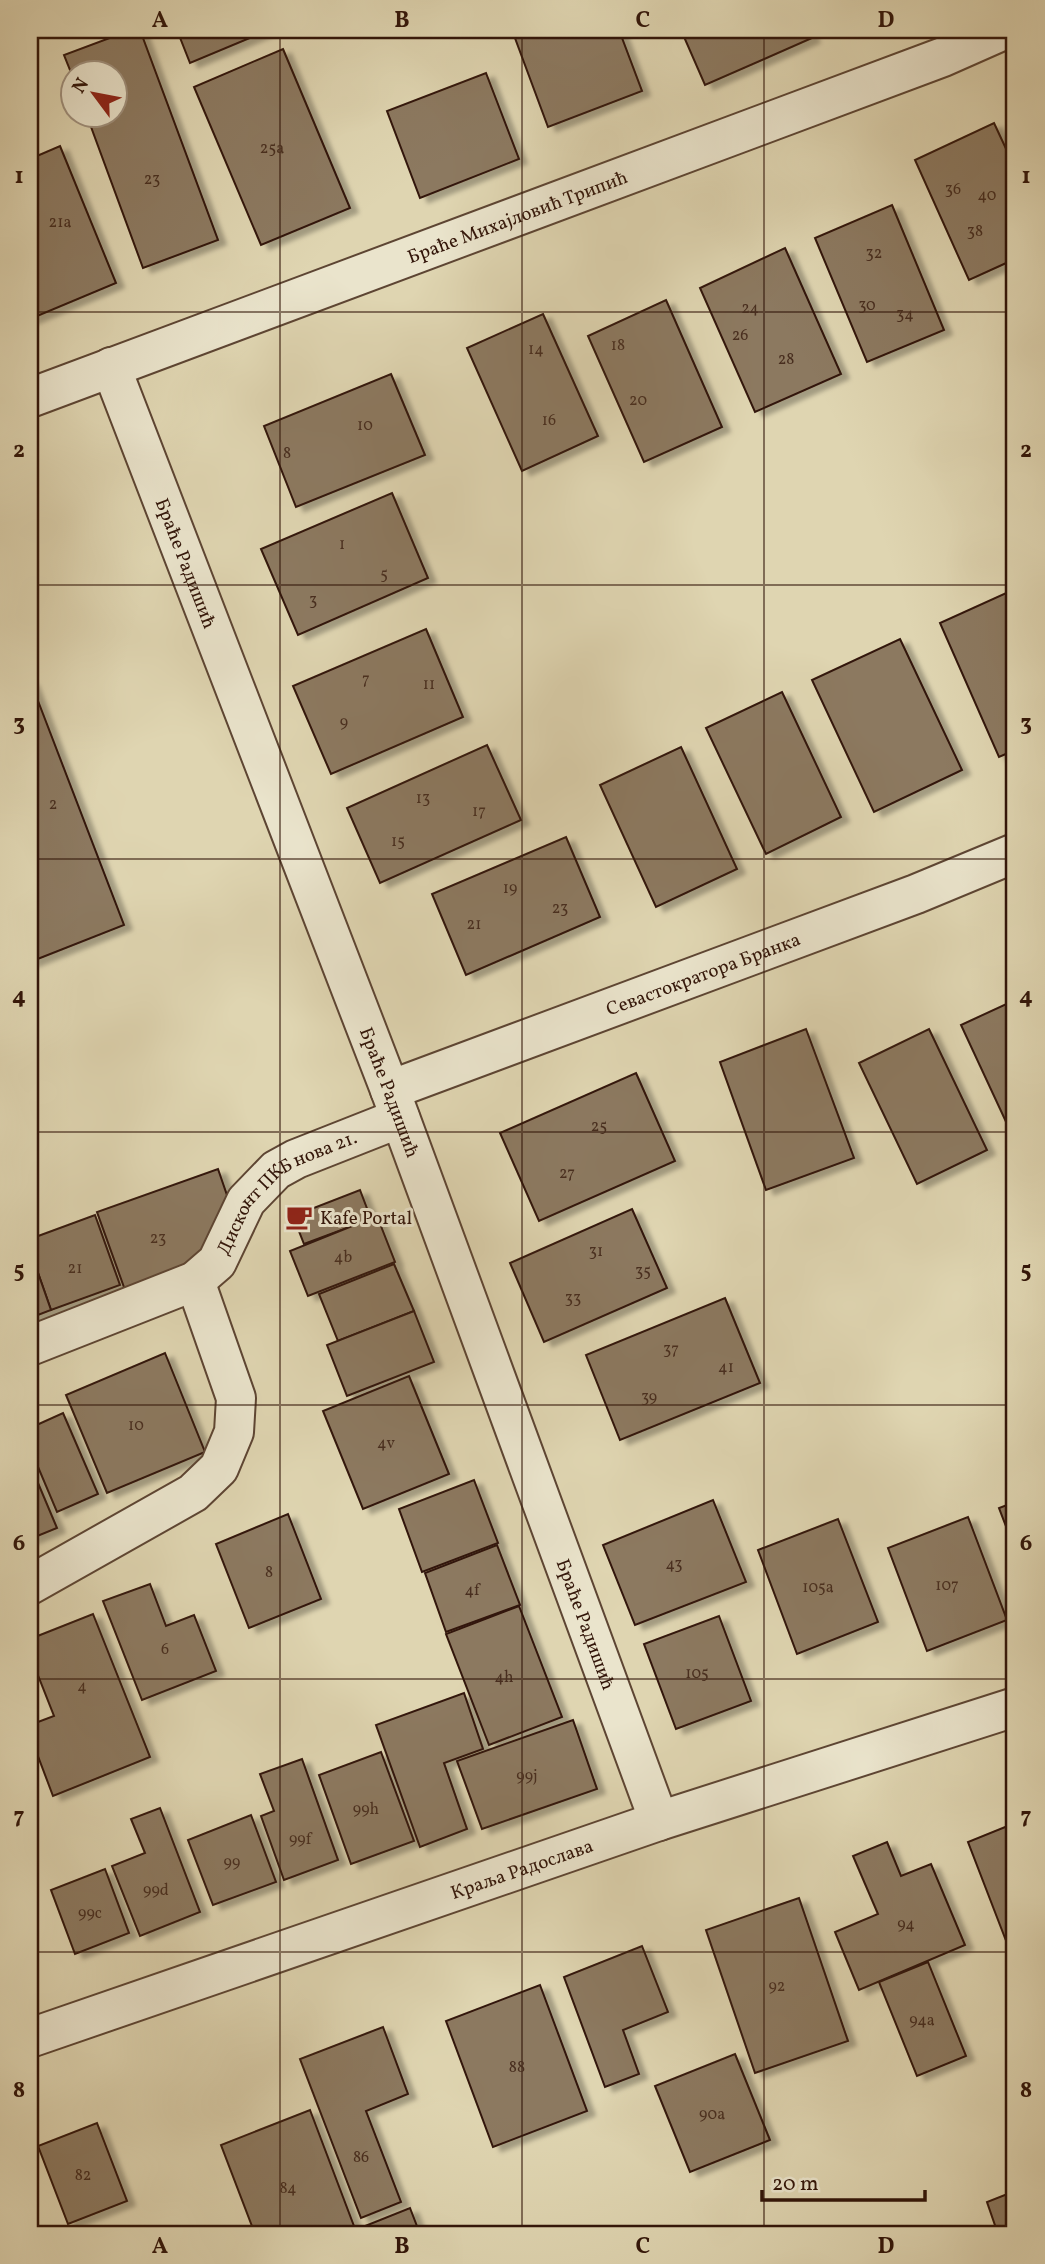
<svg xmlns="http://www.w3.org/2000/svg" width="1045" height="2264" font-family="Vollkorn,serif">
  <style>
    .building { fill: #8c7960; stroke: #321509; stroke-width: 2; filter: url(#shadow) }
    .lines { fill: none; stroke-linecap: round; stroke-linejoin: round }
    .minor-casing { stroke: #5d4533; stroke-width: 42 }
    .minor { stroke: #eae4cc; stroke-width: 38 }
    .grid { fill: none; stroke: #321509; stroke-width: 2; stroke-opacity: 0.55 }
    .labels { text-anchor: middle; stroke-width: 6; stroke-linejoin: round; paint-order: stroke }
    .number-label { font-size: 16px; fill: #482e1f }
    .street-label { font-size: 19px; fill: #321509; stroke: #eae4cc }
    .poi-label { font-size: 19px; fill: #321509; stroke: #eae4cc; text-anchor: start }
    .neatline { fill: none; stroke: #321509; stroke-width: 2.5 }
    .grid-label { font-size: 23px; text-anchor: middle; font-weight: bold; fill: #321509 }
  </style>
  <defs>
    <filter id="shadow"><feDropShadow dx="8" dy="4.5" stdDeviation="2" flood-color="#0004"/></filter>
  </defs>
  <rect width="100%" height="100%" fill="#dfd5b1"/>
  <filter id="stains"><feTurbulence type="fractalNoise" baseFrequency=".00286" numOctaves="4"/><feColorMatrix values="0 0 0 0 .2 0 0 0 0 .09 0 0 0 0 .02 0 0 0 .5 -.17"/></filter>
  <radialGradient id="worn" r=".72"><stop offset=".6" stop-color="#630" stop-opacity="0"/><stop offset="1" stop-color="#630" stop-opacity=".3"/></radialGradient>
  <!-- building -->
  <g class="building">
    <path d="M131,30H140L218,240L143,268L87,116H116V74H74V80L64,55Z"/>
    <path d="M177,30H269L190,63Z"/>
    <path d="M512,30H619L642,91L548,127Z"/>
    <path d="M681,30H808L812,38L705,85Z"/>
    <path d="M283,49L350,208L261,245L194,87Z"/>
    <path d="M486,73L519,159L420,198L387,111Z"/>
    <path d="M994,123L1015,168V259L969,280L915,160Z"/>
    <path d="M60,146L116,283L30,319V159Z"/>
    <path d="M892,205L944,330L867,362L815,238Z"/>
    <path d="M785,248L841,374L755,412L700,288Z"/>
    <path d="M666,300L722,427L644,462L588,336Z"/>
    <path d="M543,314L598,436L522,471L467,348Z"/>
    <path d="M391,374L425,455L296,507L264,426Z"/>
    <path d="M392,493L428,578L298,635L261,549Z"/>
    <path d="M1015,589V750L999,757L940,623Z"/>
    <path d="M426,629L463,717L331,774L293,686Z"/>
    <path d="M900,639L962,770L874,812L812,680Z"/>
    <path d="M30,680L124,925L30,962Z"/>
    <path d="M782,692L841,817L766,854L706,728Z"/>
    <path d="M487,745L521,820L380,883L347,808Z"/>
    <path d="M681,747L737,869L656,907L600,785Z"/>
    <path d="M566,837L600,917L466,975L432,894Z"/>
    <path d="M1015,1000V1139H1014L961,1025Z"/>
    <path d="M806,1029L854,1158L766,1190L720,1062Z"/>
    <path d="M929,1029L987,1150L917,1184L859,1063Z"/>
    <path d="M636,1073L675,1161L539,1221L500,1133Z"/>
    <path d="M218,1169L229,1201L198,1263L125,1290L97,1212Z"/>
    <path d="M360,1190L371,1219L304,1244L293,1216Z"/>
    <path d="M632,1209L667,1288L544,1342L510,1263Z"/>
    <path d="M95,1215L120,1285L51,1310L30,1250V1239Z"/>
    <path d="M377,1216L395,1262L308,1296L290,1251Z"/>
    <path d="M30,1250L51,1310L30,1318Z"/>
    <path d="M394,1264L414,1311L338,1341L319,1294Z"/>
    <path d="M725,1298L760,1383L620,1440L586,1355Z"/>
    <path d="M414,1311L434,1362L347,1396L327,1345Z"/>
    <path d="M165,1353L205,1452L107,1493L66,1395Z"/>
    <path d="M409,1376L449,1474L363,1509L323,1411Z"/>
    <path d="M63,1413L98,1494L57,1512L30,1448V1428Z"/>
    <path d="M30,1464L57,1528L30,1539Z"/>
    <path d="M474,1480L498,1543L422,1572L399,1509Z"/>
    <path d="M713,1500L746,1582L635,1625L603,1545Z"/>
    <path d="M1015,1502V1550L999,1508Z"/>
    <path d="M288,1514L321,1599L249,1628L216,1544Z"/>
    <path d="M968,1517L1007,1620L927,1651L888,1548Z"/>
    <path d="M838,1519L878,1622L797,1654L758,1550Z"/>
    <path d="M497,1545L520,1605L446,1632L425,1573Z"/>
    <path d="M150,1584L166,1626L194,1615L216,1671L142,1700L103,1601Z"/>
    <path d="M519,1606L562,1717L489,1745L446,1634Z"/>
    <path d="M93,1614L150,1757L53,1796L30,1735V1725L54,1716L30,1655V1639Z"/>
    <path d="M719,1616L751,1701L676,1729L644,1644Z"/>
    <path d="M464,1693L483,1749L444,1763L467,1829L420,1847L376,1725Z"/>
    <path d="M573,1720L597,1789L482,1829L457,1761Z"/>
    <path d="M381,1752L414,1841L351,1864L319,1775Z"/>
    <path d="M302,1759L338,1860L284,1880L261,1816L274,1811L260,1774Z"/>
    <path d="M160,1808L200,1912L140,1936L112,1866L145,1853L131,1819Z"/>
    <path d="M251,1815L276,1882L213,1905L188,1840Z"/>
    <path d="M1015,1823V1964L968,1842Z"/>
    <path d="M887,1842L901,1876L931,1864L965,1945L859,1990L835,1932L878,1914L853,1856Z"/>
    <path d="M105,1869L129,1933L75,1954L51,1890Z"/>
    <path d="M799,1898L848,2041L755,2073L706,1930Z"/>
    <path d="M642,1946L668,2012L623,2030L639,2074L605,2087L564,1977Z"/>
    <path d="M928,1962L966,2056L917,2076L879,1982Z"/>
    <path d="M540,1985L587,2111L493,2147L446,2021Z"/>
    <path d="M383,2027L408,2094L366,2111L401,2202L361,2218L300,2059Z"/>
    <path d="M735,2054L770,2140L690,2172L655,2086Z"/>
    <path d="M310,2110L357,2234H255L221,2145Z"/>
    <path d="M97,2123L127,2201L68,2224L38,2146Z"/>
    <path d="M1015,2191V2234H998L987,2202Z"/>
    <path d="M410,2208L420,2234H357L355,2230Z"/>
    <path d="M126,2228L128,2234H110Z"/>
  </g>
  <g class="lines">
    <!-- minor casing -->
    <g class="minor-casing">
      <g id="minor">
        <path id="s1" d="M111,367L390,1090L659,1821"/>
        <path id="s2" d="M30,398L943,57L1004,30"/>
        <path id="s3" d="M390,1090L916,894L1015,853"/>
        <path id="s4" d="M30,1346L195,1281L217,1262L246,1201L276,1170L296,1159L400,1118"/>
        <path d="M30,1585L193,1493L219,1468L234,1432L236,1398L195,1281"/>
        <path id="s5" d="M30,2038L659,1821L1015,1707"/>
      </g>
    </g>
    <!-- minor -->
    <use href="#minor" class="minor"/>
  </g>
  <!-- grid -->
  <path class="grid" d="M280,30V2234M522,30V2234M764,30V2234M30,312H1015M30,585H1015M30,859H1015M30,1132H1015M30,1405H1015M30,1679H1015M30,1952H1015"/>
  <!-- icons -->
  <defs>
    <g id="cafe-bare" transform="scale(2.1)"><path d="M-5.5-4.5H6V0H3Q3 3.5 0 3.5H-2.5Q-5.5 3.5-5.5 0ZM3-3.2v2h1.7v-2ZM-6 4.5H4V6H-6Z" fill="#8f2418" stroke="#eae4cc" stroke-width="2.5" paint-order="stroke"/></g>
  </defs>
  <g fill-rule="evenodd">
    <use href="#cafe-bare" x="299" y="1217"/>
  </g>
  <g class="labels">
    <!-- number labels -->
    <g class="number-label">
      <text x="272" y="153">25a</text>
      <text x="152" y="184">23</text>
      <text x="953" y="194">36</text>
      <text x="987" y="200">40</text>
      <text x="60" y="227">21a</text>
      <text x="975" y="236">38</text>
      <text x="874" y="258">32</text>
      <text x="867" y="310">30</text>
      <text x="750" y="313">24</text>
      <text x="905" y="319">34</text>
      <text x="740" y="340">26</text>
      <text x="618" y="350">18</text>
      <text x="536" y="354">14</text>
      <text x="786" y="364">28</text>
      <text x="638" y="405">20</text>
      <text x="549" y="425">16</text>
      <text x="365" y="430">10</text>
      <text x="287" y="458">8</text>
      <text x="342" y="549">1</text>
      <text x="384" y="579">5</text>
      <text x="313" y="605">3</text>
      <text x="366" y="684">7</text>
      <text x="429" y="689">11</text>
      <text x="344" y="727">9</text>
      <text x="423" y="803">13</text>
      <text x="53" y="809">2</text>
      <text x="479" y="816">17</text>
      <text x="398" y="846">15</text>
      <text x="510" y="893">19</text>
      <text x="560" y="913">23</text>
      <text x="474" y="929">21</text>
      <text x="599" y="1131">25</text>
      <text x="567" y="1178">27</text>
      <text x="158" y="1243">23</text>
      <text x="596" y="1256">31</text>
      <text x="343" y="1262">4b</text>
      <text x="75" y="1273">21</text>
      <text x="643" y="1276">35</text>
      <text x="573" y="1303">33</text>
      <text x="671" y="1354">37</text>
      <text x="726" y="1372">41</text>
      <text x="649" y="1402">39</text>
      <text x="136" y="1430">10</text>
      <text x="386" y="1448">4v</text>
      <text x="674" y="1569">43</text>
      <text x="269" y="1577">8</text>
      <text x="947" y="1590">107</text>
      <text x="818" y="1592">105a</text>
      <text x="472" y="1595">4f</text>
      <text x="165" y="1654">6</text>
      <text x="697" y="1678">105</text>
      <text x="504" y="1682">4h</text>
      <text x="82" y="1691">4</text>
      <text x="527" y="1781">99j</text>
      <text x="366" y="1814">99h</text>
      <text x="300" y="1844">99f</text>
      <text x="232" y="1867">99</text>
      <text x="156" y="1895">99d</text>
      <text x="90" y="1918">99c</text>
      <text x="906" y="1929">94</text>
      <text x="777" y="1991">92</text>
      <text x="922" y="2025">94a</text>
      <text x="517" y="2072">88</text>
      <text x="712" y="2119">90a</text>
      <text x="361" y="2162">86</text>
      <text x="83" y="2180">82</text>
      <text x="288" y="2193">84</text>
    </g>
    <!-- street labels -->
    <g class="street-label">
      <text dy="7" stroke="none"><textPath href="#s2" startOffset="520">Браће Михајловић Трипић</textPath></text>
      <text dy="7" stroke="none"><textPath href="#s1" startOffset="210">Браће Радишић</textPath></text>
      <text dy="7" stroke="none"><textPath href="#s3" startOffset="334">Севастократора Бранка</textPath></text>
      <text dy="7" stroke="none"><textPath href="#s1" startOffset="777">Браће Радишић</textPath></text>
      <text dy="7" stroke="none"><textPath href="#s4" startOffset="310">Дисконт ПКБ нова 21.</textPath></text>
      <text dy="7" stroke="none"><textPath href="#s1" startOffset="1344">Браће Радишић</textPath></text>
      <text dy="7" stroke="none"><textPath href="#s5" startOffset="520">Краља Радослава</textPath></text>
    </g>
    <!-- poi labels -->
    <g class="poi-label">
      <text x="320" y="1224">Kafe Portal</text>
    </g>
  </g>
  <!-- margin -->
  <rect width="1045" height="2264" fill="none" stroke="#dfd5b1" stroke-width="77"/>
  <!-- north arrow -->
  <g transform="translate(94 94) rotate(302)"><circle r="33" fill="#eae4cc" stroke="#a0917e" stroke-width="2"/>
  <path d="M0-5L12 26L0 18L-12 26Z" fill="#8f2418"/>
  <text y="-10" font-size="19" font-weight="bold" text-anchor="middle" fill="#321509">N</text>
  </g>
  <!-- scale -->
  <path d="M762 2190v10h163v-10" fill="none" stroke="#321509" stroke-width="3.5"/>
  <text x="772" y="2190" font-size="21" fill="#321509" stroke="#eae4cc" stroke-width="5" paint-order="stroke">20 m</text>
  <rect x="38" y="38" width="968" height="2188" class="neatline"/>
  <g class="grid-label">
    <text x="160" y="27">A</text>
    <text x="402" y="27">B</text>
    <text x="643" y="27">C</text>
    <text x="886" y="27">D</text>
    <text x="19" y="183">1</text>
    <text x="1026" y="183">1</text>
    <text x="19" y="457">2</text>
    <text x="1026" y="457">2</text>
    <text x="19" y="730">3</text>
    <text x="1026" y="730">3</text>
    <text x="19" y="1003">4</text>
    <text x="1026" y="1003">4</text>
    <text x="19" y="1277">5</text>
    <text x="1026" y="1277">5</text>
    <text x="19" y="1550">6</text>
    <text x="1026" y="1550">6</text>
    <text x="19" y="1823">7</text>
    <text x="1026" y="1823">7</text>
    <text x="19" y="2097">8</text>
    <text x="1026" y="2097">8</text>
    <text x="160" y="2253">A</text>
    <text x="402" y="2253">B</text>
    <text x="643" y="2253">C</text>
    <text x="886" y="2253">D</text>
  </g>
  <rect width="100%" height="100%" filter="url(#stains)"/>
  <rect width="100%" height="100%" fill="url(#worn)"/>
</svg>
